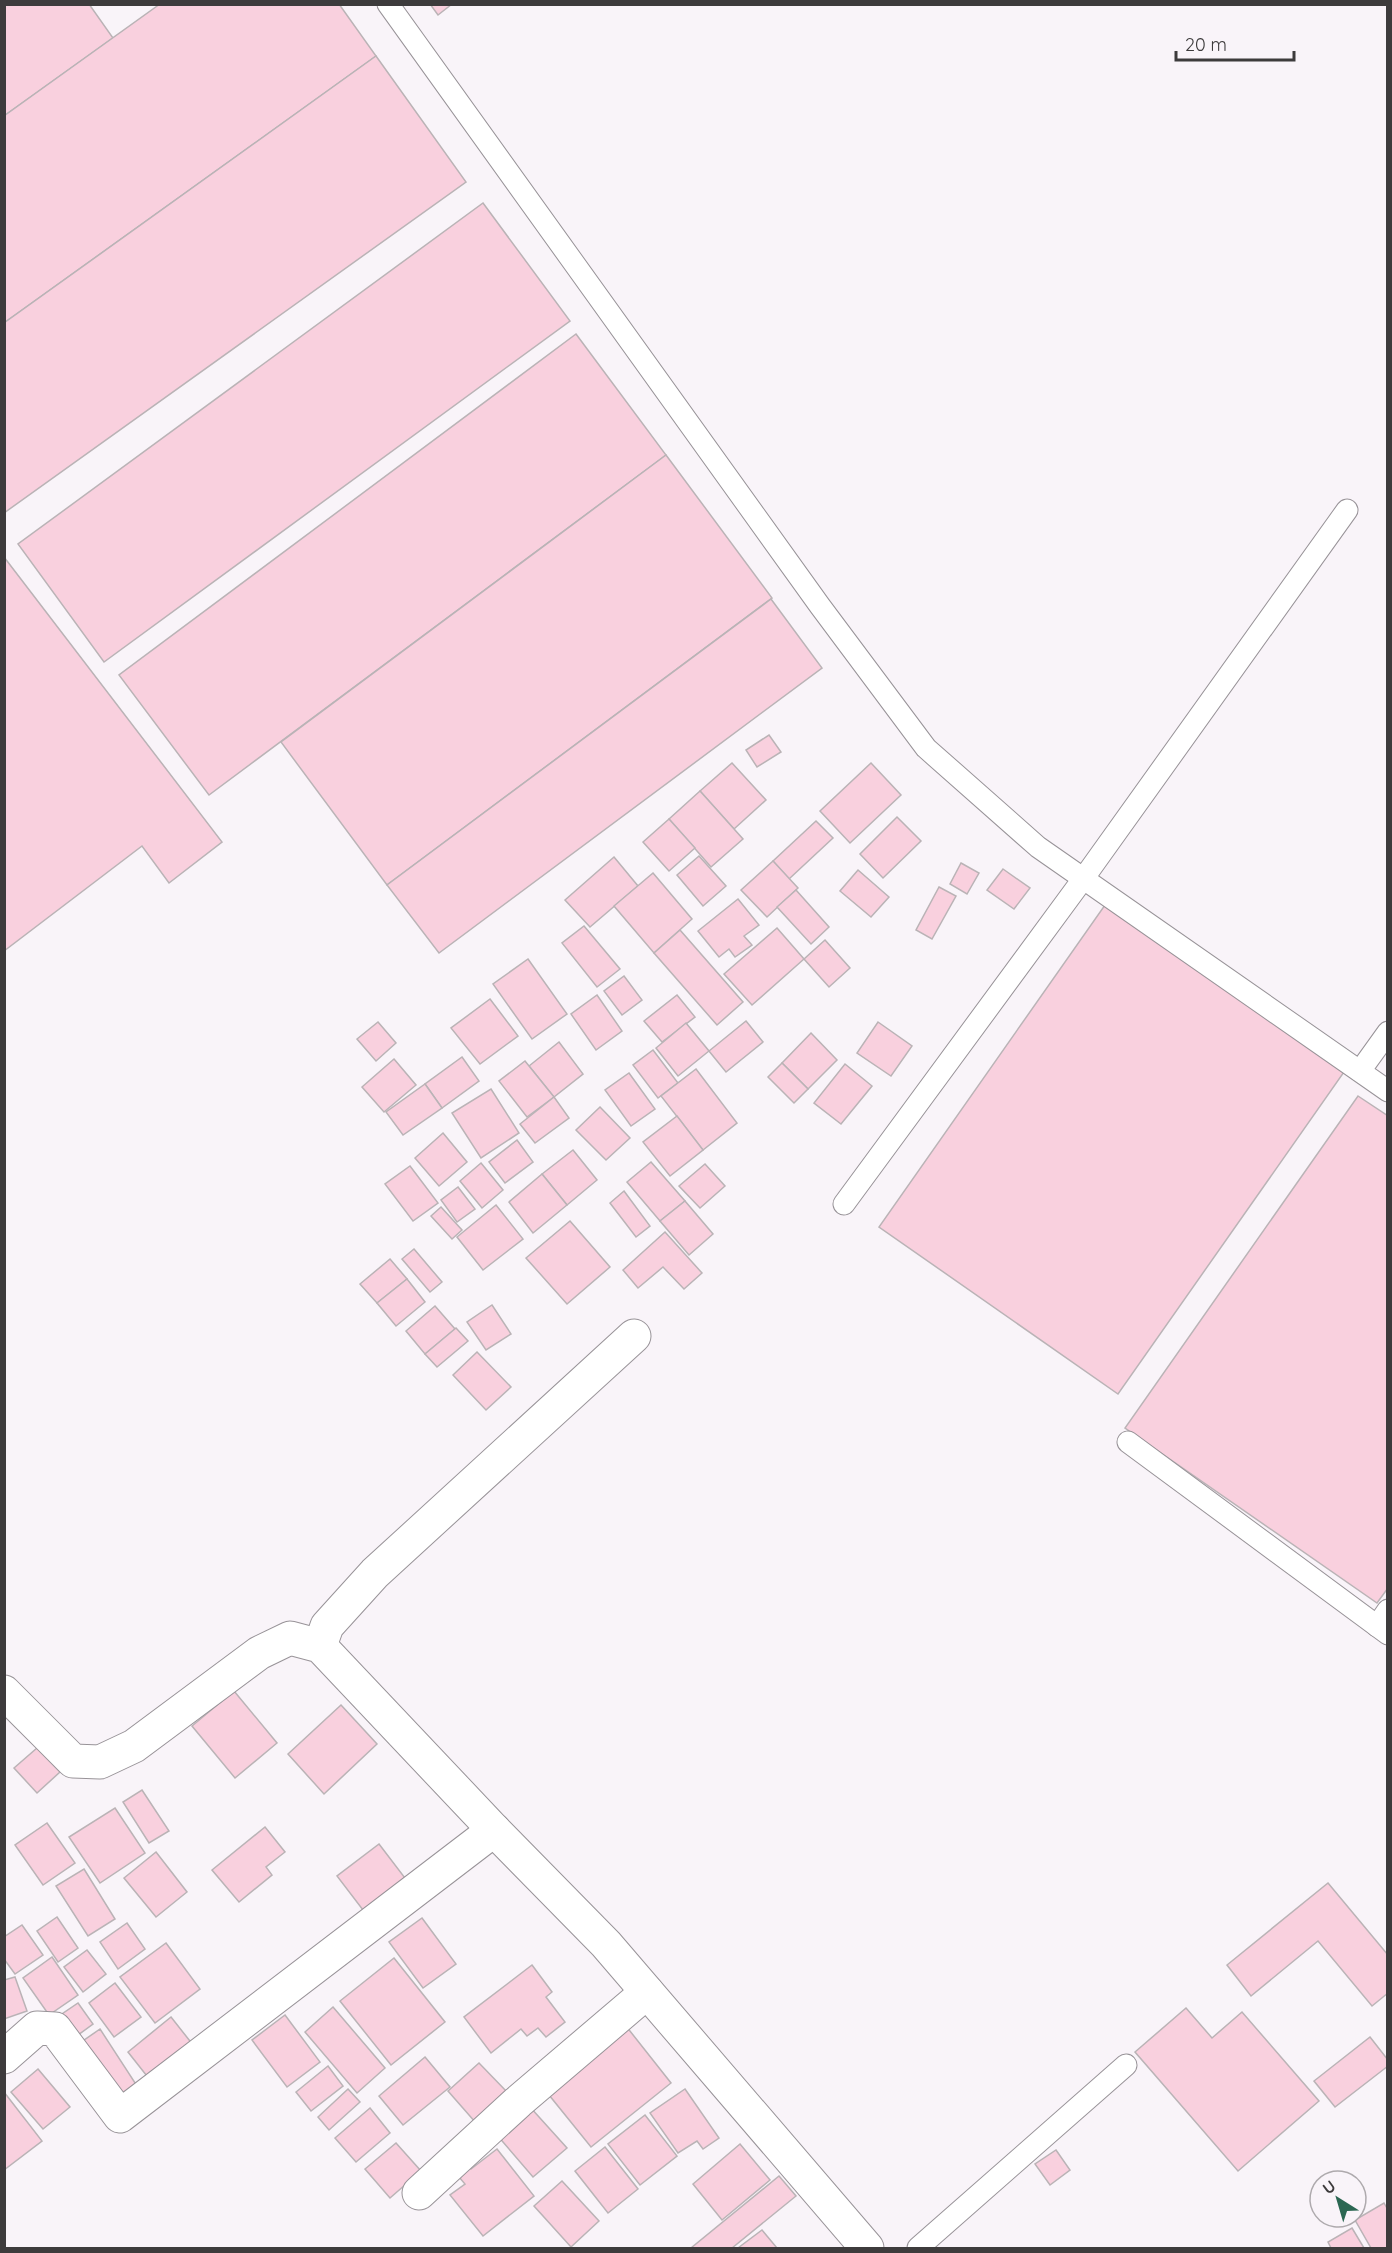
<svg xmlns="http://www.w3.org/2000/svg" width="1392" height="2253" font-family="Quicksand,sans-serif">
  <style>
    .building { fill: #f9d0de; stroke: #bab3b6; stroke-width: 1.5 }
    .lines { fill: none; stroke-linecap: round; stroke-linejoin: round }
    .lane-casing { stroke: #989398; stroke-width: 23 }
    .street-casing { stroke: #989398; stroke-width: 35 }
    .lane { stroke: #fff; stroke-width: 21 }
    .street { stroke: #fff; stroke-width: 33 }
  </style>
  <rect width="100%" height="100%" fill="#f9f4f9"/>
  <!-- building -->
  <g class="building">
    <path d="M4,4H89L113,38L4,116Z"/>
    <path d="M160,4H339L376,56L4,323V116Z"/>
    <path d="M430,4H452L438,15Z"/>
    <path d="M376,56L466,182L4,513V323Z"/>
    <path d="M483,203L570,321L104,662L18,544Z"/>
    <path d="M576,334L666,455L209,795L119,675Z"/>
    <path d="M666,455L772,598L387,885L281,742Z"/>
    <path d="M4,557L222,842L169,883L142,846L4,951Z"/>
    <path d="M771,599L822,668L439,953L387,885Z"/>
    <path d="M769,735L781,752L757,767L746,750Z"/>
    <path d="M732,763L766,800L734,829L700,791Z"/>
    <path d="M871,763L901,795L850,843L820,811Z"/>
    <path d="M700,791L743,839L711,867L669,819Z"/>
    <path d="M897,817L921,841L883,878L860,854Z"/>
    <path d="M669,819L695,848L669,871L643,842Z"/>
    <path d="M816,821L833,838L789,879L773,861Z"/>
    <path d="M699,856L726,886L703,906L677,875Z"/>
    <path d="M614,857L638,886L590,927L565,900Z"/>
    <path d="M773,861L798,888L767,917L741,890Z"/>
    <path d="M961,863L979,873L967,894L950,884Z"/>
    <path d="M1003,869L1030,888L1014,909L987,890Z"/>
    <path d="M858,870L889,897L871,917L840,891Z"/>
    <path d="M653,873L692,919L654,953L614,906Z"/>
    <path d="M939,887L956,896L932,939L916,930Z"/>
    <path d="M796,890L829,927L811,944L777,907Z"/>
    <path d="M738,899L759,925L744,936L752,945L735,957L729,949L719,957L698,931Z"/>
    <path d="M1105,905L1344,1072L1118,1394L879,1227Z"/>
    <path d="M584,926L620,969L597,987L562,943Z"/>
    <path d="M777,928L804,959L752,1005L724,974Z"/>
    <path d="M680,930L743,1002L717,1025L654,953Z"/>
    <path d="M825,940L850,968L829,987L804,959Z"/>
    <path d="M528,959L567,1014L532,1039L493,984Z"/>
    <path d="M624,976L642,1000L622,1015L604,991Z"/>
    <path d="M597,995L622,1031L596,1050L571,1014Z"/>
    <path d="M677,995L695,1017L662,1042L644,1021Z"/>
    <path d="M490,999L518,1036L480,1064L451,1028Z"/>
    <path d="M746,1021L763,1042L726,1072L709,1051Z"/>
    <path d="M378,1022L396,1043L376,1061L357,1039Z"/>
    <path d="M878,1022L912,1046L891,1076L857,1053Z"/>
    <path d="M686,1023L709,1051L678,1076L656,1048Z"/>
    <path d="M811,1033L837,1060L808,1089L782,1063Z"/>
    <path d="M559,1042L583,1074L554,1097L529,1066Z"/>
    <path d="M653,1050L678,1083L658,1098L633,1065Z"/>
    <path d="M462,1057L479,1081L442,1108L425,1084Z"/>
    <path d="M394,1059L416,1085L384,1112L362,1087Z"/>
    <path d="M525,1061L554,1097L527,1117L499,1081Z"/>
    <path d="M782,1063L808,1089L794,1103L768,1077Z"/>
    <path d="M845,1064L872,1086L841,1124L814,1103Z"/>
    <path d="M696,1069L737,1123L703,1150L661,1096Z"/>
    <path d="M629,1073L655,1109L631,1126L605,1090Z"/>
    <path d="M425,1084L442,1108L403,1135L386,1112Z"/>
    <path d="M491,1089L519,1133L481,1158L452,1113Z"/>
    <path d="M1358,1096L1388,1116V1588L1377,1603L1125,1428Z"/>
    <path d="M554,1097L569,1118L535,1143L520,1124Z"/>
    <path d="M600,1107L630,1138L606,1160L576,1130Z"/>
    <path d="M677,1116L703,1150L670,1176L643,1142Z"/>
    <path d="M443,1133L467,1162L439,1186L415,1158Z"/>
    <path d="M517,1140L533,1162L505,1183L489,1162Z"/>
    <path d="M573,1150L597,1180L567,1205L542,1174Z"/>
    <path d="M651,1162L685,1201L660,1221L627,1182Z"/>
    <path d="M481,1163L503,1190L482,1208L460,1181Z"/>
    <path d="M705,1164L725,1186L700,1208L679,1186Z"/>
    <path d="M410,1166L438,1203L413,1221L385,1184Z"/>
    <path d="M542,1174L567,1205L533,1233L509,1202Z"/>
    <path d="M458,1187L475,1209L457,1222L441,1200Z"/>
    <path d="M624,1191L650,1226L636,1237L610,1203Z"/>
    <path d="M685,1201L713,1234L689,1255L660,1221Z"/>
    <path d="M496,1205L523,1239L483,1270L457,1237Z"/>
    <path d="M441,1207L462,1230L452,1239L431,1216Z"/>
    <path d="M570,1221L610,1267L567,1304L526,1258Z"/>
    <path d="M665,1232L702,1273L684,1289L663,1267L638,1288L623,1270Z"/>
    <path d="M414,1249L442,1282L430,1292L402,1259Z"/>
    <path d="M390,1259L407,1279L377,1303L360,1284Z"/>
    <path d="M407,1279L425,1302L396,1326L377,1303Z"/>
    <path d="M492,1305L511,1334L486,1350L467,1322Z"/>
    <path d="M435,1306L455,1329L425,1354L406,1331Z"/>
    <path d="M456,1328L468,1341L437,1367L425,1354Z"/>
    <path d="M477,1352L511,1387L486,1410L453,1375Z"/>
    <path d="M234,1691L277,1743L235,1778L192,1726Z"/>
    <path d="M341,1705L377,1744L324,1794L288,1754Z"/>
    <path d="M37,1748L60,1772L37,1793L14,1768Z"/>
    <path d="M142,1790L169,1831L149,1843L123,1802Z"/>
    <path d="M115,1808L145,1853L100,1883L69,1837Z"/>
    <path d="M47,1823L75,1863L43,1885L15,1845Z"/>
    <path d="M265,1827L285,1852L266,1867L272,1875L239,1902L212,1870Z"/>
    <path d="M379,1844L405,1878L363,1910L337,1876Z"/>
    <path d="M156,1852L187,1892L156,1917L124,1878Z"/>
    <path d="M84,1869L115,1919L88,1936L56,1886Z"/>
    <path d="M1328,1883L1388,1955V1993L1372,2006L1318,1941L1251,1996L1227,1965Z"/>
    <path d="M57,1917L78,1948L58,1962L37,1931Z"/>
    <path d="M422,1918L456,1964L423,1988L389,1942Z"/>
    <path d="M127,1923L145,1949L118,1969L100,1942Z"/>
    <path d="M22,1925L43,1955L15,1974L4,1959V1937Z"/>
    <path d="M166,1943L200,1989L155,2023L120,1977Z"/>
    <path d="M87,1950L106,1974L83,1992L64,1967Z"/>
    <path d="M52,1957L78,1995L49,2015L23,1978Z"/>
    <path d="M394,1958L445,2022L391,2065L340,2001Z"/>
    <path d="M532,1965L552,1992L546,1997L565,2022L546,2037L538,2028L527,2036L521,2029L491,2053L464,2017Z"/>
    <path d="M15,1977L27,2011L4,2019V1980Z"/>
    <path d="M115,1983L141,2017L114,2037L89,2003Z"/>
    <path d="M78,2003L93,2024L74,2038L59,2016Z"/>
    <path d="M333,2007L385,2068L357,2093L305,2032Z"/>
    <path d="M1186,2008L1212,2038L1242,2012L1319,2101L1238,2171L1135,2052Z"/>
    <path d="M285,2015L320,2062L287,2087L252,2040Z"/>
    <path d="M171,2017L197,2050L154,2085L128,2052Z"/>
    <path d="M626,2026L671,2083L591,2147L545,2090Z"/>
    <path d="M100,2029L141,2092L118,2108L77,2045Z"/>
    <path d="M1370,2037L1388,2060V2066L1335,2107L1314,2081Z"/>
    <path d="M425,2057L450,2087L403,2125L379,2096Z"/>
    <path d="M479,2063L509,2094L476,2123L448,2091Z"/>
    <path d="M328,2066L343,2086L311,2111L296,2092Z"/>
    <path d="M38,2069L70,2107L43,2129L11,2092Z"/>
    <path d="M348,2089L360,2102L329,2130L318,2117Z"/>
    <path d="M685,2089L719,2138L703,2149L697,2141L678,2153L650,2113Z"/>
    <path d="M4,2092L42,2141L4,2170Z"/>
    <path d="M530,2107L567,2148L533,2177L497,2135Z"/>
    <path d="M370,2108L390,2133L356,2162L335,2138Z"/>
    <path d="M645,2115L677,2156L640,2185L608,2144Z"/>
    <path d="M396,2143L421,2171L390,2198L365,2169Z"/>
    <path d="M740,2144L770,2180L722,2220L693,2184Z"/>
    <path d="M605,2147L638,2189L608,2213L575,2171Z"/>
    <path d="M497,2149L534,2196L483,2236L450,2195L465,2184L454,2171L466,2162L471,2169Z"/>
    <path d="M1056,2150L1070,2170L1050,2185L1035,2164Z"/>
    <path d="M779,2176L796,2196L732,2248H691Z"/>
    <path d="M562,2181L599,2221L571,2247L534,2206Z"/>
    <path d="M1384,2203L1388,2210V2248H1371L1355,2220Z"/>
    <path d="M1352,2228L1364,2248H1331L1328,2242Z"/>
    <path d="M762,2230L777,2248H738Z"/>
  </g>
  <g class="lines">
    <!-- lane casing -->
    <g class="lane-casing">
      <g id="lane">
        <path d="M388,4L820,606L926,748L1038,847L1388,1091"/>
        <path d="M1360,1071L1388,1032"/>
        <path d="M844,1204L1083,879L1347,510"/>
        <path d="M1128,1442L1388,1634"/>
        <path d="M1377,1626L1388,1610"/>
        <path d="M918,2248L1126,2065"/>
      </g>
    </g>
    <!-- street casing -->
    <g class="street-casing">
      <g id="street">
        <path d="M320,1646L327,1626L375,1573L634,1336"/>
        <path d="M4,1692L73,1761L100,1762L134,1746L259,1653L290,1638L320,1646L494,1830L606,1944L867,2248"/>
        <path d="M4,2057L37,2028L55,2029L120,2116L494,1830"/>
        <path d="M419,2193L518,2102L647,1992"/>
      </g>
    </g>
    <!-- lane -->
    <use href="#lane" class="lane"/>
    <!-- street -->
    <use href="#street" class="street"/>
  </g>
  <!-- border -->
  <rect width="1392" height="2253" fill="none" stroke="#3d3b3c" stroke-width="12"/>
  <!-- north arrow -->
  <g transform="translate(1338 2199) rotate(323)"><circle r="28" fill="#f9f4f9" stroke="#aeaaad" stroke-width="1.5"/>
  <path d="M0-4.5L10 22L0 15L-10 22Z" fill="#2b6752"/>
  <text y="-9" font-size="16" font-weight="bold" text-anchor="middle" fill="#3d3b3c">U</text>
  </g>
  <!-- scale -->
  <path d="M1176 51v9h118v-9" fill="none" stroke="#3d3b3c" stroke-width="3"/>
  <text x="1185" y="51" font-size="18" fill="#3d3b3c" stroke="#f9f4f9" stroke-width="4.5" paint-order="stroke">20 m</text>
</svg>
